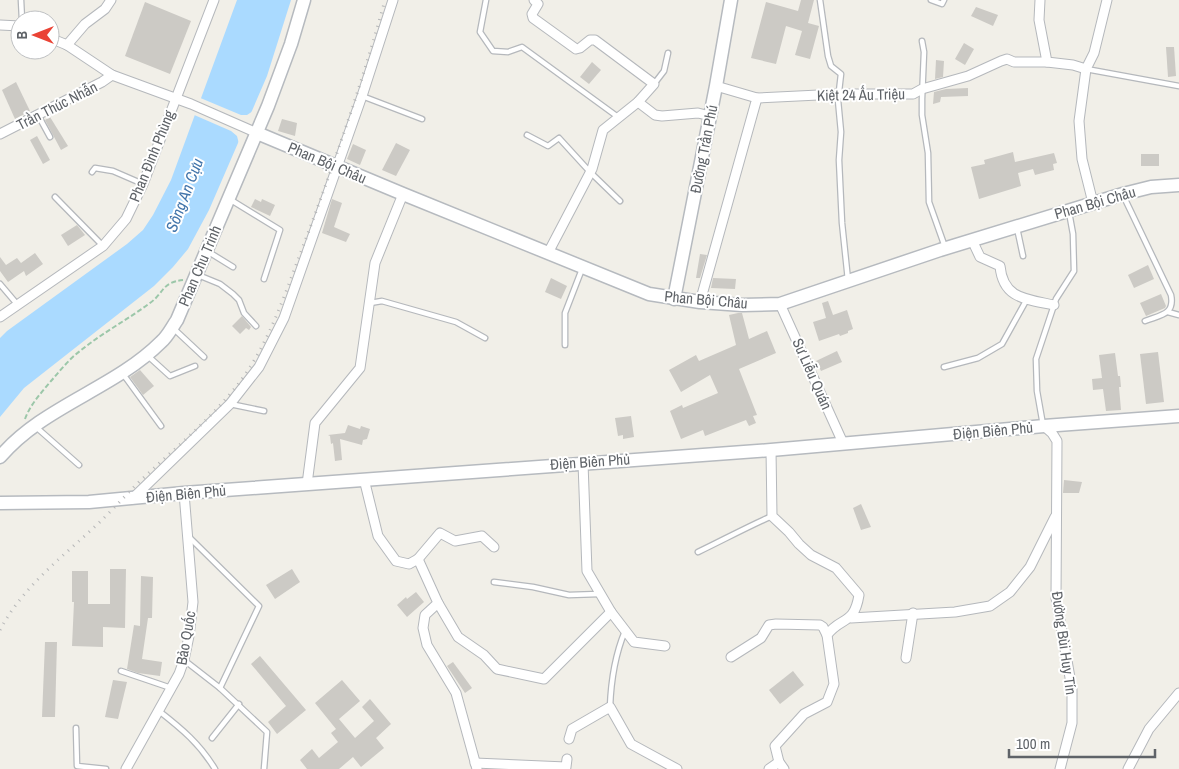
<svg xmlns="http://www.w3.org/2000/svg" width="1179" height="769" font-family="'Archivo Narrow',sans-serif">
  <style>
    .water { fill: #aadaff }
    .pier { fill: #f1efe8 }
    .building { fill: #cccac5 }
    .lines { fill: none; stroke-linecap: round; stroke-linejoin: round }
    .lane-casing { stroke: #b5b8bc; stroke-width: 7 }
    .street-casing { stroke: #b5b8bc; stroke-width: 11 }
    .secondary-casing { stroke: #b6babf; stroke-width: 15 }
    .path { stroke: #9cc7a9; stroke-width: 2; stroke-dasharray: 5 2.5; stroke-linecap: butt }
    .lane { stroke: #fff; stroke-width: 4.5 }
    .street { stroke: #fff; stroke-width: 9 }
    .secondary { stroke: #fff; stroke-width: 12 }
    .rail { stroke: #b6b7b8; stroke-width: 3; stroke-dasharray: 1 6; stroke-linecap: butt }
    .labels { text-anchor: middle; stroke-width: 4; stroke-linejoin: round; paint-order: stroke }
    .street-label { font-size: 15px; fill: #5f6368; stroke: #fff }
    .water-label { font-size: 16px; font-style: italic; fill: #4174aa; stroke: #fff }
  </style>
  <rect width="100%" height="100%" fill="#f1efe8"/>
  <!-- water -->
  <path class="water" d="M237,0H291L267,76L209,210L188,249L173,267L154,286L24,388L0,417V338L7,331L127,244L143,230L153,215L171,180Z"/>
  <!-- pier -->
  <path class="pier" d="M198,97L241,115H247L253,111L239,144L237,136L231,131L192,114Z"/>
  <!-- building -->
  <g class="building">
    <path d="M801,0H814L808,23L819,26L810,59L795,55L802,31L786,26L776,64L751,58L766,2L798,11Z"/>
    <path d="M145,2L191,21L170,74L125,56Z"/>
    <path d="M976,7L998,15L993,26L971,16Z"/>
    <path d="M964,43L974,49L965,65L955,59Z"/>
    <path d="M1166,47H1174L1176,76L1168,77Z"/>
    <path d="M936,60L944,61L943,77L935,79Z"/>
    <path d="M592,62L601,70L589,84L580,77Z"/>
    <path d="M16,82L30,111L15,119L2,90Z"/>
    <path d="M968,88V96L941,97L940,102L933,104L934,92L946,89Z"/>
    <path d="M50,117L68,146L61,150L45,120Z"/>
    <path d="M282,119L297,123L295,136L278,131Z"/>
    <path d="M37,136L50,160L43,164L30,140Z"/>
    <path d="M396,143L410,150L396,176L382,170Z"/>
    <path d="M353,144L366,150L360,165L347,159Z"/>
    <path d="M1013,152L1015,162L1054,153L1057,163L1053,164L1054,170L1035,175L1033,169L1018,173L1021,186L979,199L971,167L985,164L984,160Z"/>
    <rect x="1141" y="154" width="18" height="12"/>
    <path d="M255,199L261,202L262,199L275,205L270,216L251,207Z"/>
    <path d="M332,199L342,203L334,227L350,234L346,242L322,233Z"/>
    <path d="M77,225L85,235L68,246L61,235Z"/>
    <path d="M35,253L43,264L26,276L24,271L8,282L0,271V257L6,265L17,258L21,263Z"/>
    <path d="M700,254L707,255L700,278H696Z"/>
    <path d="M1148,265L1154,279L1134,288L1128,275Z"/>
    <path d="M551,278L567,286L561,299L545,292Z"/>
    <path d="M713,278L736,279L735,289L711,288Z"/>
    <path d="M1161,294L1166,306L1165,308L1146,316L1140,303Z"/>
    <path d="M828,301L833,315L847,310L853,329L848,331V333L840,336L839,334L819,341L813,322L826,318L822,303Z"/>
    <path d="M738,313H742L749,339L767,331L776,353L739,369L757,415L753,416L756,423L749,426L746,420L705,436L703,430L681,439L670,411L682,405L683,408L718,393L710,375L681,392L669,370L696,355L699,361L736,345L729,315Z"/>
    <path d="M242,316L251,327L249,330L246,328L240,334L232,326Z"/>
    <path d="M837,351L842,362L821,371L816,361Z"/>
    <path d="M1158,352L1164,402L1146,404L1140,354Z"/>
    <path d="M1115,353L1118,376H1120L1121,387H1119L1121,410L1106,411L1103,389L1093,390L1092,379L1102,378L1099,355Z"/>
    <path d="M140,370L154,386L143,395L130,377Z"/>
    <path d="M631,416L634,437L623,439V435L618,436L615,418Z"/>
    <path d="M348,425L360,429L361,426L370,429L367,439L363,440L362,445L340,439L342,460L335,461L333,443L331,444L330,436L328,435L345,433Z"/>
    <path d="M1064,480L1082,482L1079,493H1063Z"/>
    <path d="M861,504L871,527L861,530L853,508Z"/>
    <path d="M110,569H126L125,628L103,627V647L72,646L74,602H72V571H88V604H110Z"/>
    <path d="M292,569L300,582L275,599L266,585Z"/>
    <path d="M141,576L153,577L152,618H148L142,659L162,662L160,676L138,673L127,669L134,625L140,626Z"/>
    <path d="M416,592L424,602L407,617L397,605L406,597L407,599Z"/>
    <path d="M45,642H57L55,717H42Z"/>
    <path d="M260,656L306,710L277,734L268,722L286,706L251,664Z"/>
    <path d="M453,662L472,688L465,693L447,666Z"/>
    <path d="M793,671L804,685L780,704L769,690Z"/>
    <path d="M113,680L127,682L118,719L105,717Z"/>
    <path d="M342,680L360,701L339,719L355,738L374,721L362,707L370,699L391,724L376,738L384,748L361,767L353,757L339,769H307L300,760L312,749L319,758L338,742L331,733L336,729L315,703Z"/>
  </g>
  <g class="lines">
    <!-- lane casing -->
    <g class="lane-casing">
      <g id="lane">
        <path d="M21,0L22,20"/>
        <path d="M486,0L480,32L493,51L508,52L522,47L618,117"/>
        <path d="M820,0L828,56L831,66L841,74L838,100L841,132L839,160L842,223L848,280"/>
        <path d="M931,0L942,4L944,0"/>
        <path d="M922,41L924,52L922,99V115L928,153L929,202L945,247"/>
        <path d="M1086,69L1179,86"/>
        <path d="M654,84L664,71L668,53"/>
        <path d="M362,96L422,119"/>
        <path d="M38,115L50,137"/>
        <path d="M527,135L548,146L559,138L590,172L620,201"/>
        <path d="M92,172L95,168L113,171L143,184"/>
        <path d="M1123,195L1171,295C1175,315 1160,315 1145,321"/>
        <path d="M55,197L103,246"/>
        <path d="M231,200L280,230L264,279"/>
        <path d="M1017,228L1023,256"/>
        <path d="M207,251L233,267"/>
        <path d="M198,275L220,284L233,294L239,300L244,313L256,326"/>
        <path d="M0,284L17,304"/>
        <path d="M370,303L382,301L456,322L485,338"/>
        <path d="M1168,312L1179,315"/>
        <path d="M173,328L204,357"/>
        <path d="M565,345V313L582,269"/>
        <path d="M148,356L170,376L195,366"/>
        <path d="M944,367L978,358L1002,344L1027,299"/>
        <path d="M123,374L161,426"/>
        <path d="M230,404L264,411"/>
        <path d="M1043,425L1037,391L1036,359L1056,299L1074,271L1073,234L1069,212"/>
        <path d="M36,427L79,465"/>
        <path d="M189,537L259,606L220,688"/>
        <path d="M698,552C723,540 747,527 772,516"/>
        <path d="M494,582L533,587L569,595L599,594"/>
        <path d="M184,660L220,688L267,732L264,769"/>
        <path d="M121,671L171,688"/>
        <path d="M610,707C611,680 615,655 625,631"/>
        <path d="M159,711C182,729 200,744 215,769"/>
        <path d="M76,728L77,766L106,769"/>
        <path d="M212,738L239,704"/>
      </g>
    </g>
    <!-- street casing -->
    <g class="street-casing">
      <g id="street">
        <path d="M534,0L538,4L532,14L533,18L576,49L580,48L590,40H595L654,84L638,102L603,130L592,169L548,253"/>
        <path d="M1040,0L1039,20L1047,62L1073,65L1086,69"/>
        <path d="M0,25L20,26"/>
        <path d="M50,38L67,45L112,75L191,104L257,133"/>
        <path d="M67,45L85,24L105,9L111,0"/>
        <path d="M757,98L839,94H913L922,89L968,76L1001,61L1007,59L1014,62H1047"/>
        <path d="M638,102L655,115L662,116L698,113L710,116"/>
        <path d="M0,134L102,82L112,75"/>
        <path d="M1093,203L1082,159L1079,121L1086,69L1094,53L1107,0"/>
        <path d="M972,240L980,257L1000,266C1003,299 1026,299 1054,305"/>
        <path d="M700,302L757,98L716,86"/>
        <path d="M780,304L843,443"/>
        <path d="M0,317L103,246L126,219L143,184L214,0"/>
        <path d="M1044,426L1052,433L1057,441L1056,598L1072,689V723L1060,769"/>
        <path d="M771,450L772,516L789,532L799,544L811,555L836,568L859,595C854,626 841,616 827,635L834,684L827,702L804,714L775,746L779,762L784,769"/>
        <path d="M583,463L587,571L611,612L634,642L665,646"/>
        <path d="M364,479L378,536L396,561L409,564L418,559L438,603L425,615L423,628L427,645L456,693L477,769"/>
        <path d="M307,484L315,423L360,368L375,263L403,194"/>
        <path d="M132,499L230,404L259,367L284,318L362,96L393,0"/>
        <path d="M418,559L440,533L455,541L482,536L494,547"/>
        <path d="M438,603L458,637L484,655L497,669L544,679L611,612"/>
        <path d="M851,618L955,612L990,606L1010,592L1030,567L1055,517"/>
        <path d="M731,657L761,638L769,625L776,624L820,625L823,627L827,635"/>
        <path d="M906,658L913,613"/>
        <path d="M569,739L572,729L610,707L631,744L677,769"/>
        <path d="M475,763L566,767L567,759"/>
        <path d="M126,769L179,674L184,660L189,636L193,602L184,493"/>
        <path d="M769,769L779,762"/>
        <path d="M1128,769L1149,729L1179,693"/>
      </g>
    </g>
    <!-- secondary casing -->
    <g class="secondary-casing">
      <g id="secondary">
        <path d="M257,133L403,194L649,294L700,302L742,305L780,304L940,250L1123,194L1151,187L1179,185"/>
        <path d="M674,299L716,86L731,0"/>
        <path d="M0,457C43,406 114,389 161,342C168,336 172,327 177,320L268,106L291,44L304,0"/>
        <path d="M0,503L89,502L184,493L771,450L1044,426L1179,416"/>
      </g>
    </g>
    <!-- path -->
    <path class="path" d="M25,419C30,405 41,393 51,381C60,371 69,359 80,351C102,333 127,320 150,303C164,293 162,282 183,280"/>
    <!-- lane -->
    <use href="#lane" class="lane"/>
    <!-- street -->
    <use href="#street" class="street"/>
    <!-- secondary -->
    <use href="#secondary" class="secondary"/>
    <!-- rail -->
    <path class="rail" d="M0,630C21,590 56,562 89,532C106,517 121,500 137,484C168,454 202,427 230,394C266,353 283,299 302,249C333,167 362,84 385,0"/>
  </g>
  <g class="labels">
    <!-- street labels -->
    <g class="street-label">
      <text transform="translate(861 95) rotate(-1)" y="5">Kiệt 24 Ấu Triệu</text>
      <text transform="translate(57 106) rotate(-27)" y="5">Trần Thúc Nhẫn</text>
      <text transform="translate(704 149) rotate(-79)" y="5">Đường Trần Phú</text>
      <text transform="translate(152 156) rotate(-68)" y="5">Phan Đình Phùng</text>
      <text transform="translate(327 163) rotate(23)" y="5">Phan Bội Châu</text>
      <text transform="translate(1095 203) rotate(-16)" y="5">Phan Bội Châu</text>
      <text transform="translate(200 266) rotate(-67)" y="5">Phan Chu Trinh</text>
      <text transform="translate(706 300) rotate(5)" y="5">Phan Bội Châu</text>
      <text transform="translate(812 374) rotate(66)" y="5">Sư Liễu Quán</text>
      <text transform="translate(993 431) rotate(-5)" y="5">Điện Biên Phủ</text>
      <text transform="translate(590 462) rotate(-4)" y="5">Điện Biên Phủ</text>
      <text transform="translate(186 494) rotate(-5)" y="5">Điện Biên Phủ</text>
      <text transform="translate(186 638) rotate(-80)" y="5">Bảo Quốc</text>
      <text transform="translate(1064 643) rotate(82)" y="5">Đường Bùi Huy Tín</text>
    </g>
    <!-- water labels -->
    <g class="water-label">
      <text transform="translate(184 195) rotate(-69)" y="6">Sông An Cựu</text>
    </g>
  </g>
  <!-- north arrow -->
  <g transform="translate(35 35) rotate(270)"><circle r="24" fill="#ffffff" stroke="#bfc1c3"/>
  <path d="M0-4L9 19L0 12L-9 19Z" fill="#ea4335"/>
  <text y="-8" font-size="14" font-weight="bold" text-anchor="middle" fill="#5f6368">B</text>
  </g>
  <!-- scale -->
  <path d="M1009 749v8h146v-8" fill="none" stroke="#5f6368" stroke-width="2.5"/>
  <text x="1016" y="749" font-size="15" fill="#5f6368" stroke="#ffffff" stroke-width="4" paint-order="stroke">100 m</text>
</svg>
